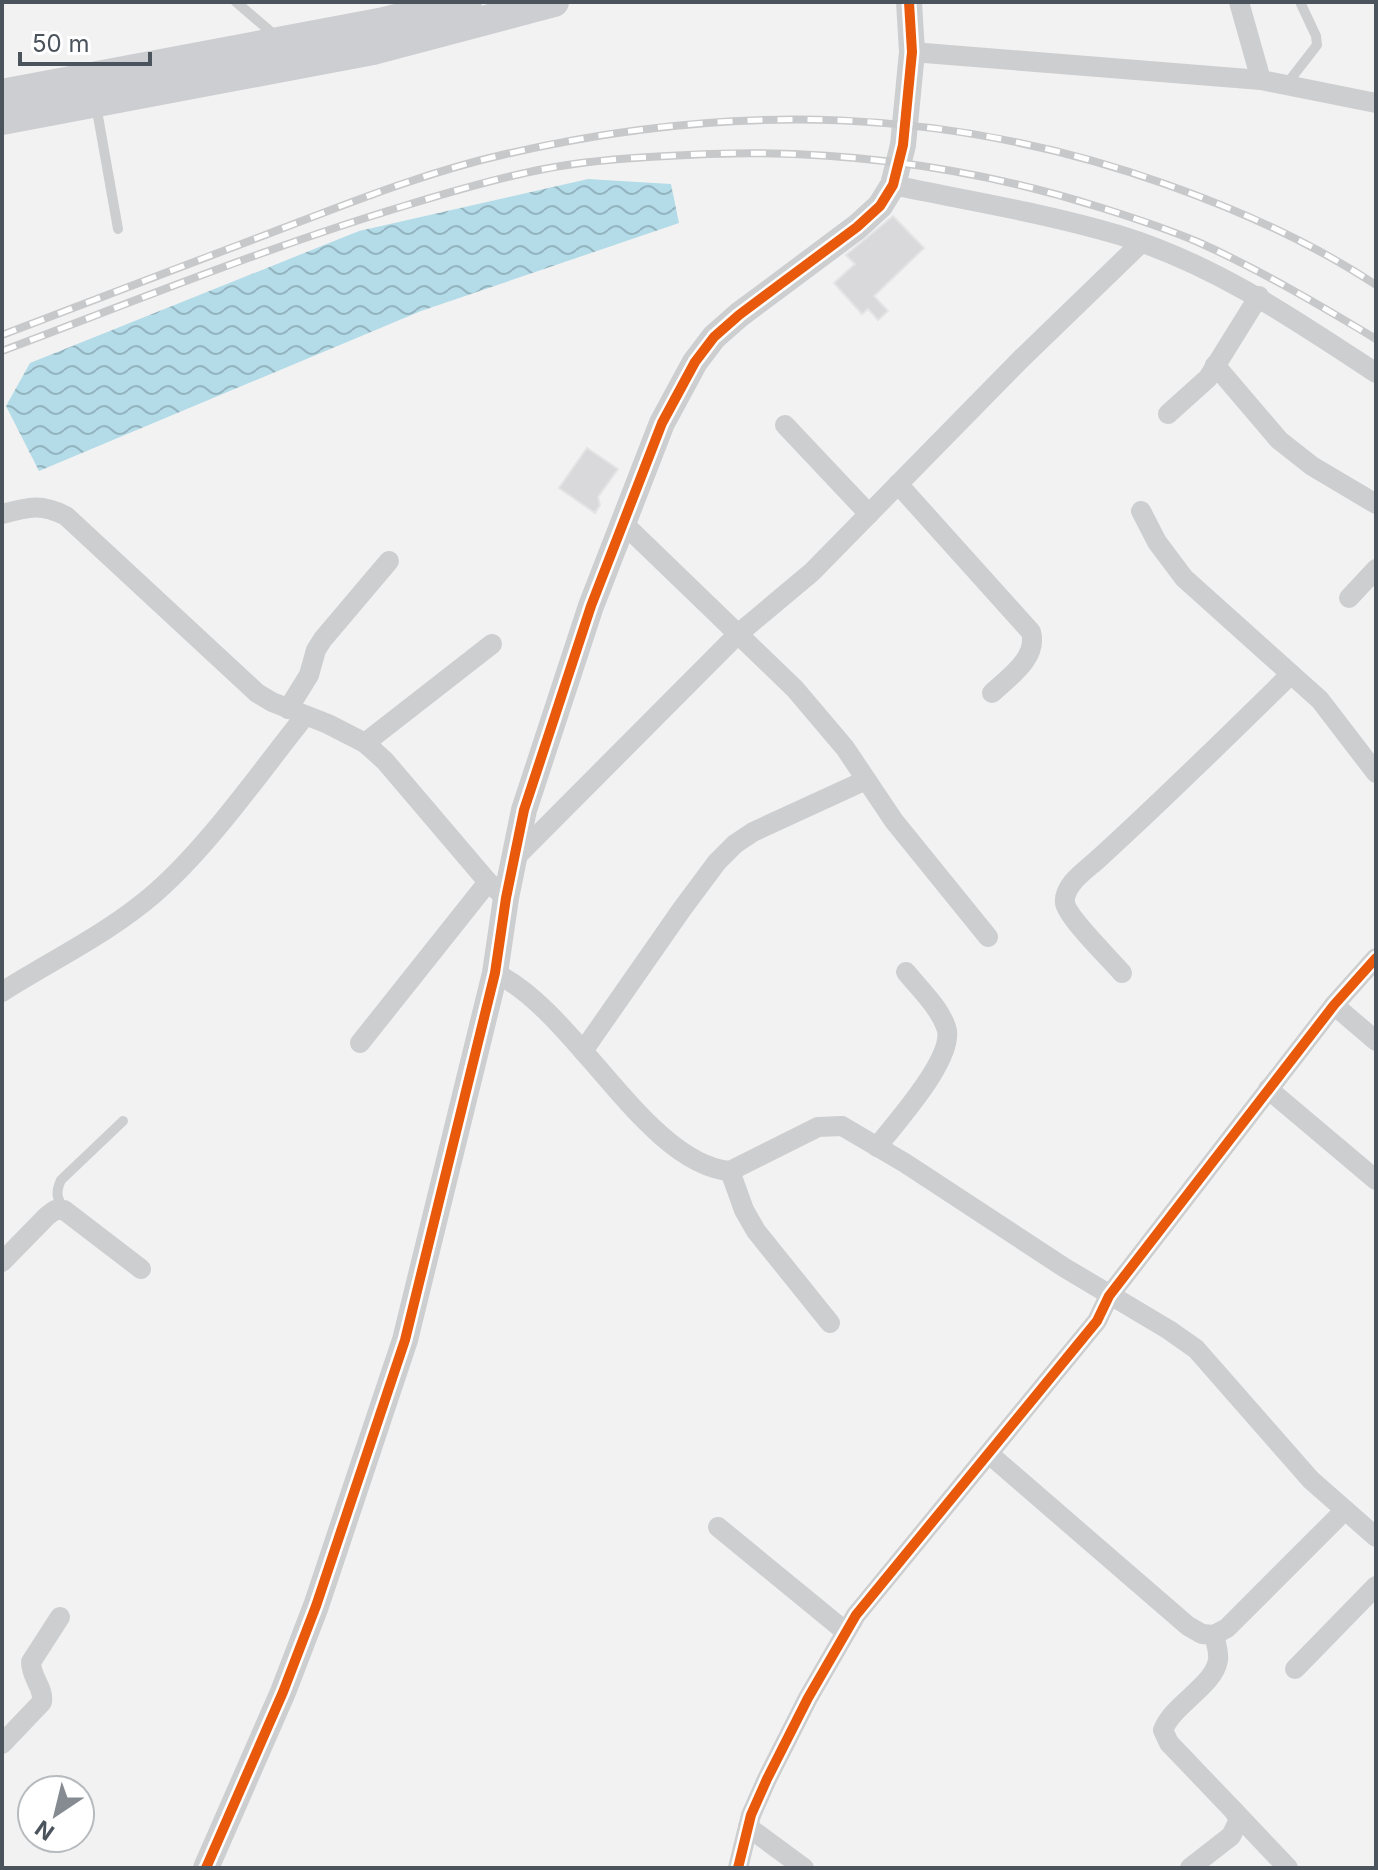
<svg xmlns="http://www.w3.org/2000/svg" width="1378" height="1870" font-family="Inter,sans-serif">
  <style>
    .water { fill: url(#water-waves) }
    .building { fill: #d9d9db; stroke: #e4e4e5; stroke-width: 2 }
    .lines { fill: none; stroke-linecap: round; stroke-linejoin: round }
    .service { stroke: #ccced0; stroke-width: 10 }
    .minor { stroke: #ccced0; stroke-width: 20 }
    .tertiary { stroke: #ccced0; stroke-width: 26 }
    .secondary { stroke: #cdced1; stroke-width: 30 }
    .rail-casing { stroke: #c7c8ca; stroke-width: 8 }
    .rail { stroke: #fff; stroke-width: 5; stroke-dasharray: 15; stroke-linecap: butt }
    .cycleway-casing { stroke: #fff; stroke-width: 15 }
    .cycleway { stroke: #e8590c; stroke-width: 10 }
  </style>
  <defs>
    <pattern id="water-waves" width="16" height="10" patternUnits="userSpaceOnUse" patternTransform="scale(2)"><rect width="16" height="10" fill="#b3dce8"/><path d="M0 5q4-4 8 0t8 0" fill="none" stroke="#94b5bf"/></pattern>
  </defs>
  <rect width="100%" height="100%" fill="#f3f2f2"/>
  <!-- water -->
  <path class="water" d="M588,179L671,184L679,223L421,311L39,471L6,406L30,363L359,231Z"/>
  <!-- building -->
  <g class="building">
    <path d="M893,216L924,248L874,296L888,311L878,320L868,309L862,314L834,283L855,264L846,255Z"/>
    <path d="M587,448L618,469L598,497L600,505L595,513L559,488Z"/>
  </g>
  <g class="lines">
    <!-- service -->
    <g class="service">
      <path d="M236,2L277,37"/>
      <path d="M1286,85L1317,45L1316,36L1301,4"/>
      <path d="M96,105L118,229"/>
      <path d="M64,1210C57,1198 55,1193 61,1180L123,1121"/>
    </g>
    <!-- minor -->
    <g class="minor">
      <path d="M1239,2L1261,80"/>
      <path d="M912,52L1261,80L1376,103"/>
      <path d="M893,185C969,201 1045,213 1119,235C1214,264 1294,319 1376,373"/>
      <path d="M1215,365L1279,440L1312,466L1376,504"/>
      <path d="M1168,414L1208,378L1259,296"/>
      <path d="M785,425L869,514"/>
      <path d="M898,484L1031,632C1038,658 1009,677 992,693"/>
      <path d="M1141,511L1157,542L1184,578L1320,700L1376,773"/>
      <path d="M2,514C28,507 41,503 66,516L257,693L272,702L328,724L365,743L385,761L488,882L506,898"/>
      <path d="M624,524L795,689L845,748L894,821L988,937"/>
      <path d="M1349,598L1376,569"/>
      <path d="M288,709L309,675L316,650L323,639L389,561"/>
      <path d="M365,743L492,644"/>
      <path d="M516,857L738,634L812,572L1021,359L1141,243"/>
      <path d="M495,973C575,1010 646,1164 730,1171L818,1127L842,1126L905,1163L1065,1268L1169,1330L1196,1349L1311,1480L1376,1537"/>
      <path d="M1122,973C1111,960 1067,917 1065,903C1063,885 1086,870 1097,860C1163,800 1227,737 1291,674"/>
      <path d="M2,992C54,959 109,933 155,893C209,846 260,772 305,716"/>
      <path d="M1334,1005L1376,1041"/>
      <path d="M360,1043L488,882"/>
      <path d="M583,1051L682,909L717,862L735,844L753,832L866,780"/>
      <path d="M1268,1089L1376,1180"/>
      <path d="M877,1147C895,1123 957,1056 946,1027C939,1007 919,988 906,972"/>
      <path d="M730,1171L744,1210L756,1231L830,1323"/>
      <path d="M2,1262L47,1216L55,1210H64L141,1269"/>
      <path d="M989,1454L1188,1626L1202,1634L1214,1635L1227,1628L1345,1510"/>
      <path d="M718,1527L846,1632"/>
      <path d="M1295,1669L1376,1586"/>
      <path d="M2,1744L42,1702C44,1687 31,1678 31,1662L60,1617"/>
      <path d="M1234,1811L1288,1868"/>
      <path d="M748,1827L804,1868"/>
      <path d="M738,1868L751,1815L767,1779L808,1698L856,1615L1097,1321L1109,1296L1334,1005L1376,958"/>
      <path d="M1190,1868L1231,1836L1239,1820L1234,1811L1169,1743L1163,1730C1173,1704 1214,1686 1218,1660C1219,1652 1216,1643 1214,1635"/>
    </g>
    <!-- tertiary -->
    <path class="tertiary" d="M206,1868L283,1692L316,1606L405,1340L495,973L506,898L524,810L591,606L662,423L695,362L714,337L739,315L857,227L880,206L893,185L903,145L912,52L909,2"/>
    <!-- secondary -->
    <g class="secondary">
      <path d="M2,94L379,23L467,2"/>
      <path d="M2,120L373,50L554,2"/>
    </g>
    <!-- rail casing -->
    <g class="rail-casing">
      <g id="rail">
        <path d="M2,335C92,301 182,266 273,232C349,203 426,172 506,154C733,102 948,106 1168,185C1241,211 1311,242 1376,285"/>
        <path d="M2,351C135,301 268,247 404,206C450,192 497,178 544,169C584,161 626,158 667,156C815,146 961,163 1102,208C1134,218 1167,229 1198,242C1260,270 1318,304 1376,339"/>
      </g>
    </g>
    <!-- rail -->
    <use href="#rail" class="rail"/>
    <!-- cycleway casing -->
    <g class="cycleway-casing">
      <g id="cycleway">
        <path d="M206,1868L283,1692L316,1606L405,1340L495,973L506,898L524,810L591,606L662,423L695,362L714,337L739,315L857,227L880,206L893,185L903,145L912,52L909,2"/>
        <path d="M738,1868L751,1815L767,1779L808,1698L856,1615L1097,1321L1109,1296L1334,1005L1376,958"/>
      </g>
    </g>
    <!-- cycleway -->
    <use href="#cycleway" class="cycleway"/>
  </g>
  <!-- border -->
  <rect width="1378" height="1870" fill="none" stroke="#4b545d" stroke-width="8"/>
  <!-- north arrow -->
  <g transform="translate(56 1814) rotate(215)"><circle r="38" fill="#ffffff" stroke="#b7bbbe" stroke-width="2"/>
  <path d="M0-6L14 30L0 20L-14 30Z" fill="#868b91"/>
  <text y="-12" font-size="22" font-weight="bold" text-anchor="middle" fill="#4b545d">N</text>
  </g>
  <!-- scale -->
  <path d="M20 52v12h130v-12" fill="none" stroke="#4b545d" stroke-width="4"/>
  <text x="32" y="52" font-size="24" fill="#4b545d" stroke="#ffffff" stroke-width="6" paint-order="stroke">50 m</text>
</svg>
